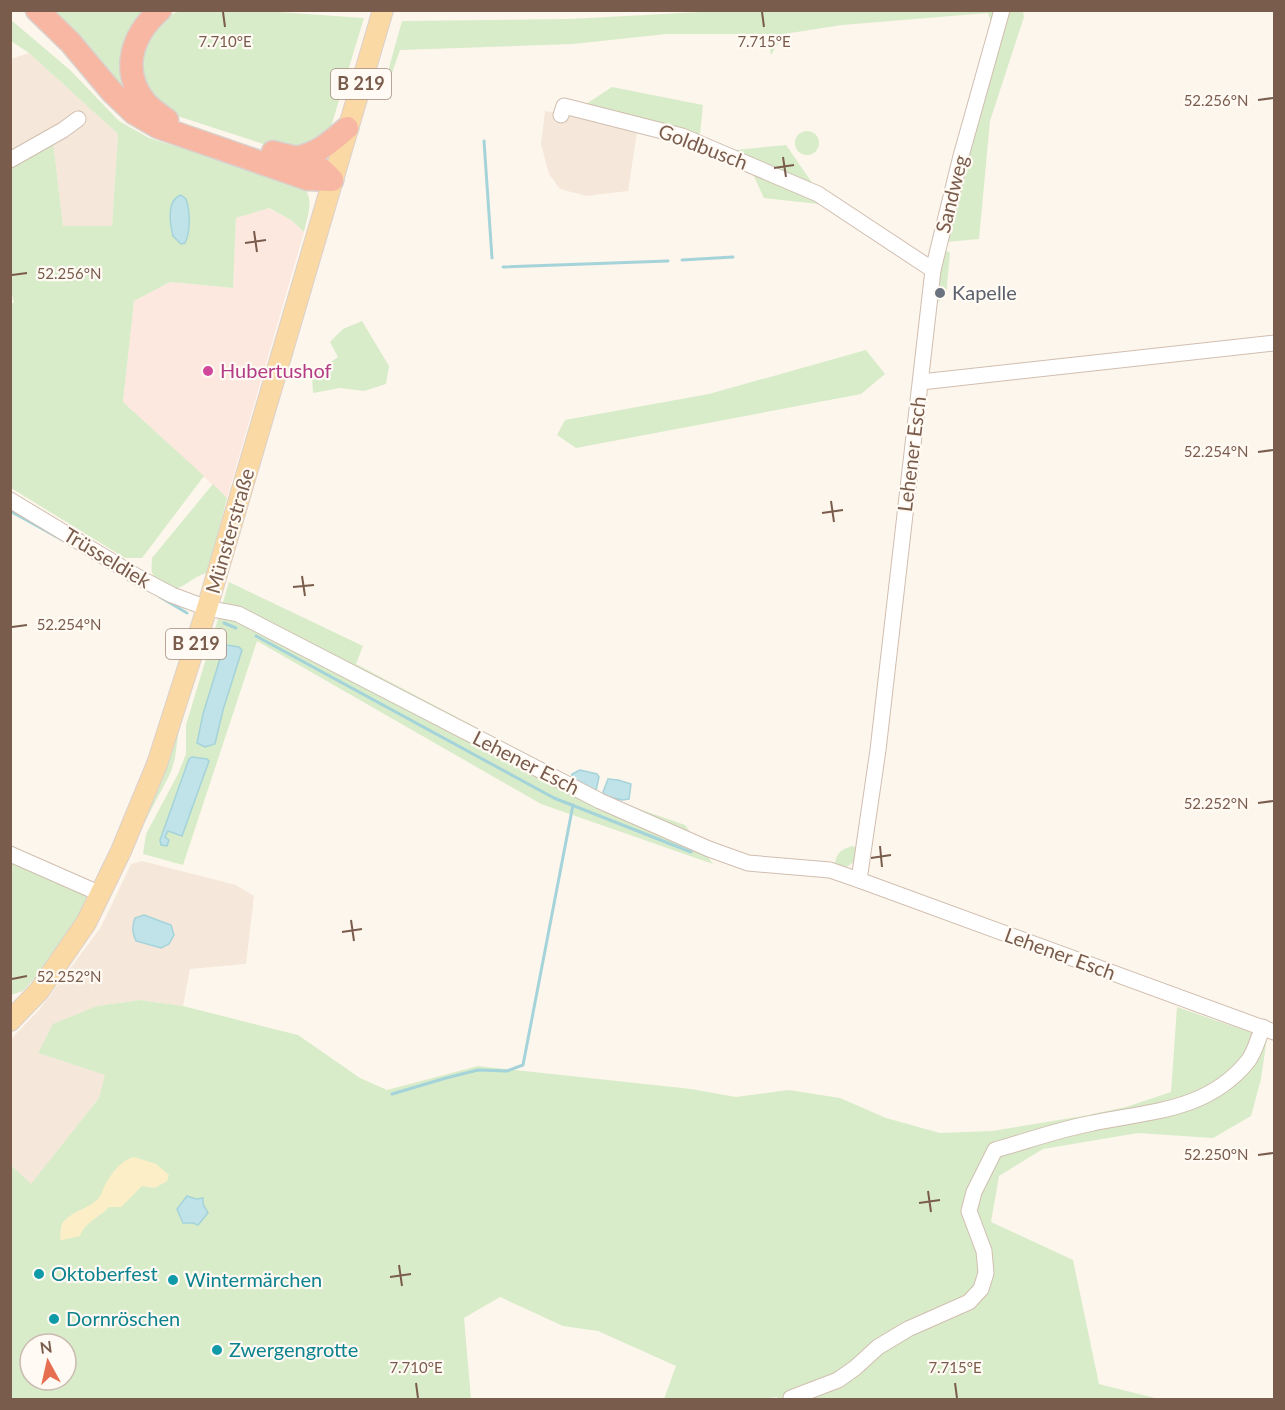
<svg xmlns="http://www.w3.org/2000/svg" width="1285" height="1410" font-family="Lato,sans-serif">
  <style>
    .residential { fill: #f5e8da }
    .commercial { fill: #fde8e0 }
    .green { fill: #d8ecc9; fill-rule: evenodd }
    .sand { fill: #fcefc7 }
    .water { fill: #bfe3e8; stroke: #a5d3da; stroke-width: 1.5 }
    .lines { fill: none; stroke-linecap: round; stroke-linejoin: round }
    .stream { stroke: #a5d3da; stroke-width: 3 }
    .minor-casing { stroke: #d1beb0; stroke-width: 17 }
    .major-casing { stroke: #dad1cd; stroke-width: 22 }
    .highway-casing { stroke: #dad1cd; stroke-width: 25 }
    .minor { stroke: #fff; stroke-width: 15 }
    .major { stroke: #fbd9a5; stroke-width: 20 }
    .highway { stroke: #f7b7a3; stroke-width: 22 }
    .ticks { fill: none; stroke: #7a5c4d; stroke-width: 2 }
    .worship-dot { fill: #6b7280; stroke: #fffaf3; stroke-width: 2 }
    .hotel-dot { fill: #d1479c; stroke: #fffaf3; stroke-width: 2 }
    .culture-dot { fill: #0f9aa8; stroke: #fffaf3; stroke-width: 2 }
    .labels { text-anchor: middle; stroke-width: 4.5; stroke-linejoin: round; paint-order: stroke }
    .shield { fill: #fffaf3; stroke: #a28b7f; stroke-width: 1.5 }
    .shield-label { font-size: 18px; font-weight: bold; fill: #7a5c4d }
    .street-label { font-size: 20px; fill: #7a5c4d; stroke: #fffaf3 }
    .worship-label { font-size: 20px; fill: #5b616d; stroke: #fffaf3; text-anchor: start }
    .hotel-label { font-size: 20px; fill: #b23c85; stroke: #fffaf3; text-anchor: start }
    .culture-label { font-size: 20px; fill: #0d838f; stroke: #fffaf3; text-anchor: start }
    .ticks-label { font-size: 15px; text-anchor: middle; fill: #7a5c4d; stroke: #fffaf3; stroke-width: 4.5; stroke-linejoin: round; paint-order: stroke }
  </style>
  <rect width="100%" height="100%" fill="#fdf6ec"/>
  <!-- residential -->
  <g class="residential">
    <path d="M29,53L118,134L112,226H63L53,141L11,153V59Z"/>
    <path d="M545,111L587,117L637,132L628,191L586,196L560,189L549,174L541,144Z"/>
    <path d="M142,861L236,885L254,896L246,964L190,969L183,1006L140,1000L97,1006L38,1053L106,1075L99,1098L31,1185L11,1165L10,1040L39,1010L101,927L131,864Z"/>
  </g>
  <!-- commercial -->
  <path class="commercial" d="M268,208L291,220L304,232L227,498L123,402L134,301L170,282L233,288L236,218Z"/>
  <!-- green -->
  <g class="green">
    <path d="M738,10L995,11L992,25L988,13L842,25L784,34L771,55L767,34H666L573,44L400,50L389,82H385L402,21L570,19Z"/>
    <path d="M42,11H148L134,100Z"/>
    <path d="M181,11H264L364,18L330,130L324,139L288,152L171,114C162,106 149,94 144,82C138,65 145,31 159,21C166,16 174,13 181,11Z"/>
    <path d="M1007,11H1023L1024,17L990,121L979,239L946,242L960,172Z"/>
    <path d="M10,19L70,70L119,121L149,138L304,186C314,202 308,214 304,232L291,220L269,208L236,218L233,288L170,282L134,301L123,402L204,476L142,558H125L11,488L10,303H14L10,287L11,165L53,141L63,226H112L118,134L29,53L11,41Z"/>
    <path d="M612,87L703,105L700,134L691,135L586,104Z"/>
    <circle cx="807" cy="143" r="12"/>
    <path d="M710,139L735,150L786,145L815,187L708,141Z"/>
    <path d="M751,170L827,205L764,198Z"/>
    <path d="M948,251L950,253L946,296L935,304L937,292L940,296L944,292L939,284L935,282L941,255Z"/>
    <path d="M362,321L389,366L386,384L364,391L340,388L313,393L312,375L338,357L330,342L343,329Z"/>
    <path d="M866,350L885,374L861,394L576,448L557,435L565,420L709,394Z"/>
    <path d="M213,484L227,498L208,573C195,575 189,584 178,588C169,592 154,580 152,572C151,568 152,562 152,558Z"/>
    <path d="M229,582L363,646L356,664L531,756L599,795L685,825L713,864L541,804L257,641L183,865L143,854L146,834L178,774L186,754V725Z"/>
    <path d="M214,621L180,721L175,758L171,772L131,848L210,625Z"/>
    <path d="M853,846L858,849L857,860L845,868L835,865C835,853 843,848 853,846Z"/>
    <path d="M11,859L87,894L89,900L56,955L23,991L11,995Z"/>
    <path d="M140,1000L183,1006L298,1035L360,1078L387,1090L478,1066L691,1089L736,1097L789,1090L840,1098L886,1118L940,1133L992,1131L1083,1116L1126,1107L1171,1092L1177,1007L1267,1038L1261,1079L1251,1116L1213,1138L1138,1133L1043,1149L999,1176L991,1222L1073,1260L1099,1384L1159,1399L779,1400L777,1397L749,1400L664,1399L676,1366L598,1331L563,1326L500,1297L464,1318L471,1399H11V1165L31,1184L99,1098L105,1075L38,1053L53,1024L97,1006ZM30,1344H66V1380H30Z"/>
  </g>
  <!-- sand -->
  <path class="sand" d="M134,1157L156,1164L169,1175L167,1181L155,1188L142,1186L121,1207H109C99,1218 86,1221 80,1236L62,1240L60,1239C61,1234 60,1228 62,1224C69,1212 88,1209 98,1199C101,1196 102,1191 104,1187C110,1175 121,1160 134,1157Z"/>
  <!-- water -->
  <g class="water">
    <path d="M181,195L186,199C190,211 191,231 185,243L181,244L173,236C170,224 166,200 181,195Z"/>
    <path d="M226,645L239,647L242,650L223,710L215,744L205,747L197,743L203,714L223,649Z"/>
    <path d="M192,757L207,759L209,761L182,836L168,831L165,837L169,840L167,846L161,845L160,840L189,759Z"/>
    <path d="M580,770L597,774L599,777L596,791L571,781L572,774Z"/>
    <path d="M608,779L618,780L631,784L629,799L622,800L605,796L603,792Z"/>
    <path d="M144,915L171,925L174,935L169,944L161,948L136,941C132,931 132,927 135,918Z"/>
    <path d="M187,1196L196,1199L203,1198V1204L208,1213L198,1225L193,1223H183L177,1209Z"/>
  </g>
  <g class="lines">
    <!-- stream -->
    <g class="stream">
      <path d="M484,141L492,258"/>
      <path d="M682,260L733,257"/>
      <path d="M503,267L668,261"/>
      <path d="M10,511L66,542"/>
      <path d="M160,597L187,613"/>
      <path d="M224,623L236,628"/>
      <path d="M256,636L554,798L691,852"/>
      <path d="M392,1094L446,1078L478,1070L507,1071L523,1065L573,805"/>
    </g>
    <!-- minor casing -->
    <g class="minor-casing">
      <g id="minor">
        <path d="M561,115L564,106L682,136L818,194L933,270"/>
        <path d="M10,160L63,130L78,119"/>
        <path d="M921,382L1274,343"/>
        <path d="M10,500L136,576L172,595L207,608L238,614L600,801L709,849L748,863L830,870L859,880L1274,1032"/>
        <path d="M10,854L101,894"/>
        <path d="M859,880L878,750L933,270L961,156L1002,10"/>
        <path d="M791,1400V1398L838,1380L855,1368L878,1347L908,1329L969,1302L981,1289L986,1273L984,1251L969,1211L974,1192L995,1150C1027,1141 1060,1129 1093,1123C1150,1111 1208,1111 1248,1061C1255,1052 1258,1038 1263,1027"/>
      </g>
    </g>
    <!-- major casing -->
    <g class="major-casing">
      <path id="major" d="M10,1021L39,991L86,923L121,851L157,764L207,608L383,10"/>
    </g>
    <!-- highway casing -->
    <g class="highway-casing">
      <g id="highway">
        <path d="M37,10L70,42L112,92L134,113L158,127L308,179L332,180"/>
        <path d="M160,10C132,35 120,70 145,102C151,109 160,115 167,120"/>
        <path d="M273,152C298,159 315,159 332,180"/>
        <path d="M295,158C317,154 331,142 347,128"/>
      </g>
    </g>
    <!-- minor -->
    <use href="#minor" class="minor"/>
    <!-- major -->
    <use href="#major" class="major"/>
    <!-- highway -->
    <use href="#highway" class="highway"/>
  </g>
  <!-- ticks -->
  <path class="ticks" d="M223,12L225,27M762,12L764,27M1258,100L1273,98M783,157L786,177M774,168L794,165M254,231L257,252M245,243L266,240M12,275L27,273M1258,452L1273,450M831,501L834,522M822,513L843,510M302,576L305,596M293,587L314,585M12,627L27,625M1258,803L1273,801M880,846L882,867M871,858L891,855M351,920L354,941M342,932L362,929M12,979L27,976M1258,1155L1273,1153M928,1191L931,1212M919,1203L940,1200M399,1265L402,1286M390,1277L411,1274M416,1383L418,1398M955,1383L957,1398"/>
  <!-- markers -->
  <circle class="worship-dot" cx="940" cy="293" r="6"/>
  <circle class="hotel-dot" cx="208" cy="371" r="6"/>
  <g class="culture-dot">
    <circle cx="39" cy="1274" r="6"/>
    <circle cx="173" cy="1280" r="6"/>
    <circle cx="54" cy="1319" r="6"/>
    <circle cx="217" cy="1350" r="6"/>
  </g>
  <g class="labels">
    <!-- shield labels -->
    <g class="shield">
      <rect x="331" y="69" width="60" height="30" rx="4.5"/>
      <rect x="166" y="629" width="60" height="30" rx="4.5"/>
    </g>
    <g class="shield-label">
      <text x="361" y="90">B 219</text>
      <text x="196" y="650">B 219</text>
    </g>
    <!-- street labels -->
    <g class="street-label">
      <text transform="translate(703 147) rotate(21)" y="7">Goldbusch</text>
      <text transform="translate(952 194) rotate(-76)" y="7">Sandweg</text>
      <text transform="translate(912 454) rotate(-83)" y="7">Lehener Esch</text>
      <text transform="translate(230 531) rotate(-74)" y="7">Münsterstraße</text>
      <text transform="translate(107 558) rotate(31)" y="7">Trüsseldiek</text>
      <text transform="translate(526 763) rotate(27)" y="7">Lehener Esch</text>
      <text transform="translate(1060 954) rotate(20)" y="7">Lehener Esch</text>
    </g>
    <!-- worship labels -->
    <g class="worship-label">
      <text x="952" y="300">Kapelle</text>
    </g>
    <!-- hotel labels -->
    <g class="hotel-label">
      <text x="220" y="378">Hubertushof</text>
    </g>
    <!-- culture labels -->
    <g class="culture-label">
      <text x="51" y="1281">Oktoberfest</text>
      <text x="185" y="1287">Wintermärchen</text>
      <text x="66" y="1326">Dornröschen</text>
      <text x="229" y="1357">Zwergengrotte</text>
    </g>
  </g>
  <g class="ticks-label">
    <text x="225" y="47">7.710°E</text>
    <text x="764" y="47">7.715°E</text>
    <text x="1216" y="106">52.256°N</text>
    <text x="69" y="279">52.256°N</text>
    <text x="1216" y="457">52.254°N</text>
    <text x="69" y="630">52.254°N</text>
    <text x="1216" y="809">52.252°N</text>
    <text x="69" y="982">52.252°N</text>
    <text x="1216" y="1160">52.250°N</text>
    <text x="416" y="1373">7.710°E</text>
    <text x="955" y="1373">7.715°E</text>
  </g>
  <!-- border -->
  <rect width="1285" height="1410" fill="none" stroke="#7a5c4d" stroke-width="24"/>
  <!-- north arrow -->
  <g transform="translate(48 1362) rotate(352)"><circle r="28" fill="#fffaf3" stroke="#cabbb1" stroke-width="1.5"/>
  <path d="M0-4.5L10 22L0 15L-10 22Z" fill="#e76f51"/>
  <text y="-9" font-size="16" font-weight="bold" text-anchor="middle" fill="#7a5c4d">N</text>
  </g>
</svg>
